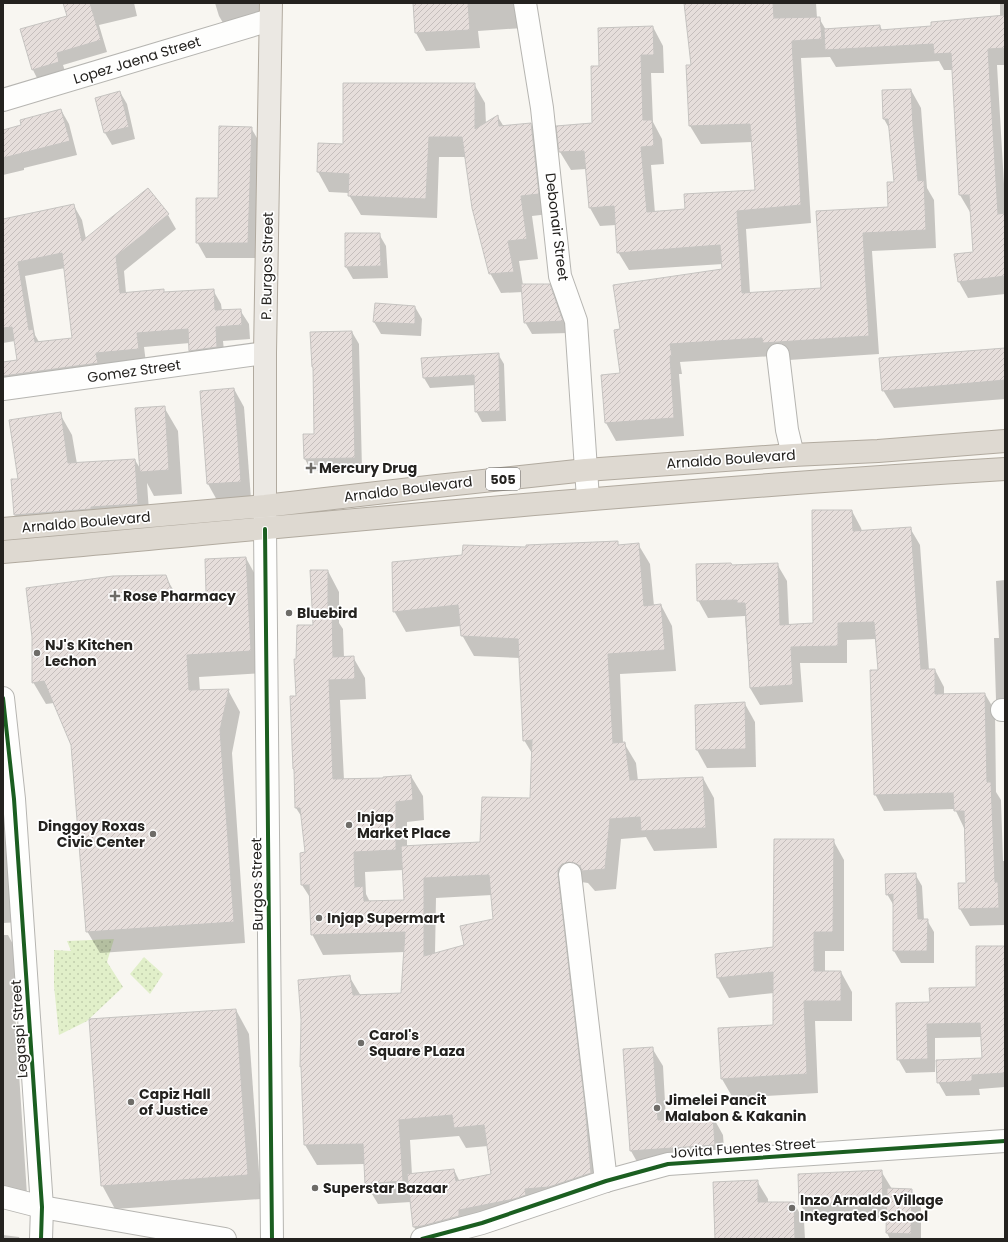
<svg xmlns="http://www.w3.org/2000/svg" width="1008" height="1242" font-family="Poppins,sans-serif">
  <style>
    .grass { fill: url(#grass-dots) }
    .shadow { fill: #0003; fill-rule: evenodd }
    .building { fill: url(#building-hatch); stroke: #c6c4c1; fill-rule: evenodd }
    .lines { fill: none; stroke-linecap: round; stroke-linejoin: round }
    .minor-casing { stroke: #b6b5b1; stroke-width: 24 }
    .major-casing { stroke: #b1aa9f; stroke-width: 24 }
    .highway-casing { stroke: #b1aa9f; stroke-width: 24 }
    .minor { stroke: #fefefd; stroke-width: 22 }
    .major { stroke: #ebe8e3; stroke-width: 22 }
    .highway { stroke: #ded9d1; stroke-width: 22 }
    .cycleway-casing { stroke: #fff; stroke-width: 6 }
    .cycleway { stroke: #1b5e20; stroke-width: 4 }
    .poi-dot { fill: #6e6c68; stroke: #fff; stroke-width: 1.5 }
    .labels { text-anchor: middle; stroke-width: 3.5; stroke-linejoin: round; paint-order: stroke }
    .shield { fill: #fff; stroke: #666462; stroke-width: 1 }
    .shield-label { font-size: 13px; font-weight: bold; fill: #24221f }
    .street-label { font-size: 14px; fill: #24221f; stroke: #fff }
    .poi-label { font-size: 14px; font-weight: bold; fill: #24221f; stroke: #fff; text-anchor: start }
  </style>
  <defs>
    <pattern id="grass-dots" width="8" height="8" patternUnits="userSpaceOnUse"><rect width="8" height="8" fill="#e1efc9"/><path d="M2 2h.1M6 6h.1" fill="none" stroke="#c1cdac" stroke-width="1.8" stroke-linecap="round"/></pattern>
    <pattern id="building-hatch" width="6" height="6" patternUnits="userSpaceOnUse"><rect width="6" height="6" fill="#e6dedb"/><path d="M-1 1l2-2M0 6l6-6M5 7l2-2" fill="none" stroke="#c5bebc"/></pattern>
  </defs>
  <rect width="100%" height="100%" fill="#f8f6f1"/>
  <!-- grass -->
  <g class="grass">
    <path d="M114,939L107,962L123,987L87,1021L59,1035L54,986V950L71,951L67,941Z"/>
    <path d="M144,957L163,974L150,994L130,974Z"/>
  </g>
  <!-- shadow -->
  <g class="shadow">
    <path d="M64,3H134L137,16L99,25L107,52L63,65L66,74L39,82L33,70L68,17Z"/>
    <path d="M215,3H264L265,17L226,28L219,16Z"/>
    <path d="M321,3H406L321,4Z"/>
    <path d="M414,3H525L523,28L478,31L480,48L426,51L416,33Z"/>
    <path d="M685,3H816L817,18H819L826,30L880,26L882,30L932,27L1000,16V3H1005V65H997L1005,201V294L968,298L959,282L974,252L971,211L970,212L960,195L953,70H944L939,61L836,67L830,57L801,58L811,223L746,229L750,293L822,289L817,212L889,208L895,183L890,130L884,119L911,90L921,108L927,188L934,200L936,248L872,251L879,354L774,361L772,356L680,362L682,374H679L684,436L616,441L606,423L621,374L723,270V264L629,270L618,252L616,225L600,226L590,208L586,169L571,170L560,152L558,127L593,124L600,67L653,27L663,46L664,73H651L653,122L662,139L664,164L651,165L655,213L686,210L756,191L752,142L701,144L690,126L687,66H692Z"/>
    <path d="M474,84L485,103L486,124L498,117L504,127L530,124L542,144L549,214L532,216L538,259L519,261L523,285H549L556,297L569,333L532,334L525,322L523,292L501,293L490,273L466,157H439L437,218L361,215L349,195V193L329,192L318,172L319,144L344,145Z"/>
    <path d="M120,92L127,104L135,139L112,145L105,133L96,98Z"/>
    <path d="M61,110L69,124L77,155L24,168V170L3,175V131L22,126Z"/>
    <path d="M251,128L260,143L256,258H206L197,242L219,199Z"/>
    <path d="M74,206L82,220L86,239L168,215L176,229L124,271L126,293L164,291L165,293L213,290L221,304L222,311L240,310L249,324L250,339L223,341L225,361L198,364L190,350V343L144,347L146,363L3,394V363L18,360L15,341L3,343V220ZM65,268L73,339L39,342L35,335L25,276Z"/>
    <path d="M346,234H379L386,246L388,278L353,279L346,267Z"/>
    <path d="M415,307L422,319L421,336L381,334L374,322Z"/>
    <path d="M352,332L359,344L362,470L311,471L305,459L315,435V370L313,367L311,333Z"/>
    <path d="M1005,349V399L894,408L883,390Z"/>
    <path d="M498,354L504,364L506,421L482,422L476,411V385L430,388L424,378Z"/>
    <path d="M234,389L244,407L251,499L218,502L208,484Z"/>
    <path d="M164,407L178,431L182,494L154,496L147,483L150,525L28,537L15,515L12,480H19L60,414L72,435L77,464L135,460L141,470Z"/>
    <path d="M852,511L861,528L862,531L910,528L920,545L929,670H935L944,687V695L985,694L995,711L996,792L1001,800L1003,861H1005V925L970,926L960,909L959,884H967L964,828L955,809L884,811L875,794L879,671L877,639L847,640V663H800L803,702L760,705L750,688L745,616L708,618L698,600L732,566L777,564L787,581L789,626L814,624Z"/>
    <path d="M617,542L619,546L638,544L650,564L654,606L661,605L672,626L676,671L620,674L623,743H624L636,763L638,781L703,778L714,798L717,848L654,851L646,837L621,839L616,889L595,891L588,883L581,882L602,1193L421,1239L414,1227L411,1202L378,1204L366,1184L365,1164L317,1165L305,1145L349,976L361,996L402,994L405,952L323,955L312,934L311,899L302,885L301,854L306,853L303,819L296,808L295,772L294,769L297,697V660L314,626L328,571L339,592V623L343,629L344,658L353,657L365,678L366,699L340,700L344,780L384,779L411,776L423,796L424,820L407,822V847L481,843L531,799L533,755L524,740L520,658L474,656L462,635L461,626L406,632L394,611L463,556L528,548ZM403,870L405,901L370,902L366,894L365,872ZM492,895L494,920L465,946L435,954L436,898ZM459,1136L466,1148L488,1146L492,1175L460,1182L454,1170L412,1175L410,1140Z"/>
    <path d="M246,558L258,580L263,673L199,677L200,691L228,690L240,712L232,753L245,943L100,953L87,931L72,745L54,703L46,704L33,682L165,576L177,596L207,593Z"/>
    <path d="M1005,580V716L996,700L994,638H999L996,581Z"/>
    <path d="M745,704L755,722L756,767L707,768L697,750Z"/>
    <path d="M3,772L21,922L3,923Z"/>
    <path d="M833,840L844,860V951H825V972H841L852,992V1021H815L818,1093L733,1098L722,1079L774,1026V993L729,998L718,978L716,955L774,948Z"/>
    <path d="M915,874L922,886L924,920H927L934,932V963H901L894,951V906L887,894Z"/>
    <path d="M3,935H8L21,959L23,1012H15L27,1195L3,1189Z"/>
    <path d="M1005,947V1087L979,1089L980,1095L946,1096L938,1082L983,1059L981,1037L935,1038V1072L906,1073L898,1059L931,1003L977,988Z"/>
    <path d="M236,1010L249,1034L261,1199L115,1209L102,1185Z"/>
    <path d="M652,1048L663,1066L666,1120L713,1117L723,1135L725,1163L641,1169L631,1151Z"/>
    <path d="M881,1171L892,1189L911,1190L921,1208V1239H890L887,1233V1218L811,1222L800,1204Z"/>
    <path d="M757,1181L768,1199V1203H794L804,1221L805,1239H716Z"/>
    <path d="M3,1235L19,1237L20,1239H3Z"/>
  </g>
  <!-- building -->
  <g class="building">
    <path d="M63,3H90L101,40L57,53L59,62L32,70L20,29L67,16Z"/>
    <path d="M413,3H468L470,30L415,33Z"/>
    <path d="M684,3H773L774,18L820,17L822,39L792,41L801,205L737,211L742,293L821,288L816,211L888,207L887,182H894L888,119H883L882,90L911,89L913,126L918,181L924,180L926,230L863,233L869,336L763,343L762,338L670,344L672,356H670L674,418L605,423L601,375L620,373L614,330L620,329L613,285L722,269L720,245L617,253L614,206L589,208L584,151L559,152L556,126L592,123L591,66H599L598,28L653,26L654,55H641L643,120H652L654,146L641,147L647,212L685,209L684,194L755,190L750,124L689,126L686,65H691Z"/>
    <path d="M1005,15V48L988,49L998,214L1005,213V276L958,282L954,254L973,252L969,195H959L951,53L934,54L933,44L825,50L824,29L880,25V30L931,26V22Z"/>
    <path d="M343,83H475V129L498,115L499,126L531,123L539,194L521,196L527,239L508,241L514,272L489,274L472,208L462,137H429L426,199L348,196L349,174L317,172L318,143L343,144Z"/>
    <path d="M120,91L129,127L104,133L95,98Z"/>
    <path d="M61,109L70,141L3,158V130L21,125L20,120Z"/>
    <path d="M219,126L252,127L248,243H196V198H218Z"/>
    <path d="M148,188L169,214L116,256L120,293L164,289V292L214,289L215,310L241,309L242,325L216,327L217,347L189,351L188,329L137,333L139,349L96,353L98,363L3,376V362L17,360L12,327L3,328V219L74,204L82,241ZM62,253L72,338L35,342L33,329L29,330L18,262Z"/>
    <path d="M345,233H380L381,266L345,267Z"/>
    <path d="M521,284H550L563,321L524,323Z"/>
    <path d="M375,303L415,306V324L373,322Z"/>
    <path d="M352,331L355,458L304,459L303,434H314L313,367H312L310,332Z"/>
    <path d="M1005,348V380L882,391L879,358Z"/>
    <path d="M499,353L500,411L475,412L474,375L423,378L421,358Z"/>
    <path d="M234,388L241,482L207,484L200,391Z"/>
    <path d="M165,406L169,470L140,472L135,408Z"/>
    <path d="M61,412L68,463L135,459L138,504L91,507V509L14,515L11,479H18L9,420Z"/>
    <path d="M812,510H852L853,531L911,527L921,669H935V694L985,693L987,782H991L995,882H998L999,908L959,909L958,883H966L964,811H954L953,793L874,795L870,670H878L874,622L838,623V646L791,647L793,685L750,688L745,603H737V600L697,601L696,564L731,563L732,565L778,563L780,625L813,623Z"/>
    <path d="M618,541V545L639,543L644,606L661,604L665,650L608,654L613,743L625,742L630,780L703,777L706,828L641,831L640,817L610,819L605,869L582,871L580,866L575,863L569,862L562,864L558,869V875L585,1106L591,1173L549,1187L525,1189L526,1195L514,1199L459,1210V1216L422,1226L413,1227L407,1174L454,1169L456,1181L491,1174L484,1125L454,1128L452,1115L399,1120L403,1181L365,1184L363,1144L304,1145L301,1067H300L301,1020L298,980L350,975L353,995L401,993L405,932L311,935L309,885H301L300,853L305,852L300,808H295L294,769H293L290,696H296L294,659H296L297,625H313L310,570H328V608H332L333,657L354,656L355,679L329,680L333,779L383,778V777L411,775L413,800L396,802V850L354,852L355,887L363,886L364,901L404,900L401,846L480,842L482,797L530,798L532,740L523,741L518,639L461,636L458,605L393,612L392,562L462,555L463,545L526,547V545ZM489,875L493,919L460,926L464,945L424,956V878Z"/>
    <path d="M246,557L251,651L187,655L189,690L229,689L220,730L234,922L86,932L71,745L44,681L32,683V637L26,588L113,576L166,575L173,595L206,592L205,559Z"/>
    <path d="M745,702L746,749L696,750L695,705Z"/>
    <path d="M774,839H834L833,932H814V971H841V1001H804L807,1074L721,1079L718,1028L773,1025V972L717,978L715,954L773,947Z"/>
    <path d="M916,873L918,919H928L927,951H893V894L886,895L885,874Z"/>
    <path d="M976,946H1005V1073L972,1075V1081L937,1083L936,1060L982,1058L980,1023L927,1024L928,1059L897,1060L896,1003L930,1002L929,988L976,987Z"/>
    <path d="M236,1009L248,1175L101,1186L89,1019Z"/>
    <path d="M653,1047L658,1120L713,1116L715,1145L630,1151L623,1049Z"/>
    <path d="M882,1170L883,1200L799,1205L798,1174Z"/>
    <path d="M758,1180V1202H794L795,1239H715L713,1182Z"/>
    <path d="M887,1188L912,1189L911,1234L886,1233Z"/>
  </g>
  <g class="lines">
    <!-- minor casing -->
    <g class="minor-casing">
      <g id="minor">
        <path d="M525,3L542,108L560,276L576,321L588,499"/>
        <path d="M3,100L270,20"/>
        <path d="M778,355L787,430L793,455"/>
        <path d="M3,389L265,353"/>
        <path d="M265,529L272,1239"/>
        <path d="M3,698L14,799L42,1207L41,1239"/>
        <path d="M1002,710H1005"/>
        <path d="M570,874L606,1181"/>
        <path d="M3,1197L42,1207L225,1239"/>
        <path d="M422,1239L482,1223L606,1181L668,1164L1005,1141"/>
      </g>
    </g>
    <!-- major casing -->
    <g class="major-casing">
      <path id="major" d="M265,526V353L271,3"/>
    </g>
    <!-- highway casing -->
    <g class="highway-casing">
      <g id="highway">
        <path d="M3,529L265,506L437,486L586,470L793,455L878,451L1005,441"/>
        <path d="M3,552C337,522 670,489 1005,469"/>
      </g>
    </g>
    <!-- minor -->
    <use href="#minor" class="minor"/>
    <!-- major -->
    <use href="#major" class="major"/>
    <!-- highway -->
    <use href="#highway" class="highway"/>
    <!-- cycleway casing -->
    <g class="cycleway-casing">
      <g id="cycleway">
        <path d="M265,529L272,1239"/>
        <path d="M3,698L14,799L42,1207L41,1239"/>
        <path d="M422,1239L482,1223L606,1181L668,1164L1005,1141"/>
      </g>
    </g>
    <!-- cycleway -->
    <use href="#cycleway" class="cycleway"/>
  </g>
  <!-- markers -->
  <g class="poi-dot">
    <path d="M309 462h4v4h4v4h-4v4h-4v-4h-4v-4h4z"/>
    <path d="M113 590h4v4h4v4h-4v4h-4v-4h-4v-4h4z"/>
    <circle cx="289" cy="613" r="4"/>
    <circle cx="37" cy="653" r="4"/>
    <circle cx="349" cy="825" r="4"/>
    <circle cx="153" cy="834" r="4"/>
    <circle cx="319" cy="918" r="4"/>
    <circle cx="361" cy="1043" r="4"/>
    <circle cx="131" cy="1102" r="4"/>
    <circle cx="657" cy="1108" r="4"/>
    <circle cx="315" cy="1188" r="4"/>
    <circle cx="792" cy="1208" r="4"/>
  </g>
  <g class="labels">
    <!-- shield labels -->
    <rect class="shield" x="486" y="468" width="34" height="22" rx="3"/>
    <g class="shield-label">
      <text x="503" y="484">505</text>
    </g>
    <!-- street labels -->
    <g class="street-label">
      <text transform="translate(137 60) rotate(-17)" y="5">Lopez Jaena Street</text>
      <text transform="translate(557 227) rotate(83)" y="5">Debonair Street</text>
      <text transform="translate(267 266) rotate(-89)" y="5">P. Burgos Street</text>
      <text transform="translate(134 371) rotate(-8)" y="5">Gomez Street</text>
      <text transform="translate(731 459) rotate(-4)" y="5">Arnaldo Boulevard</text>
      <text transform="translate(408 489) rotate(-7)" y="5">Arnaldo Boulevard</text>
      <text transform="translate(86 522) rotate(-5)" y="5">Arnaldo Boulevard</text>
      <text transform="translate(257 884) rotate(-91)" y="5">Burgos Street</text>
      <text transform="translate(19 1029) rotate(-94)" y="5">Legaspi Street</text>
      <text transform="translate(743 1148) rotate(-4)" y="5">Jovita Fuentes Street</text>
    </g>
    <!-- poi labels -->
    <g class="poi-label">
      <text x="319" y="473">Mercury Drug</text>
      <text x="123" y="601">Rose Pharmacy</text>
      <text x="297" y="618">Bluebird</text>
      <text x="45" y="650">NJ's Kitchen<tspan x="45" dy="16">Lechon</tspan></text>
      <text x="357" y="822">Injap<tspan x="357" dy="16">Market Place</tspan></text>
      <text x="145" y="831" text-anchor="end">Dinggoy Roxas<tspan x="145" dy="16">Civic Center</tspan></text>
      <text x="327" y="923">Injap Supermart</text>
      <text x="369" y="1040">Carol's<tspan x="369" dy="16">Square PLaza</tspan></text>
      <text x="139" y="1099">Capiz Hall<tspan x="139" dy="16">of Justice</tspan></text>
      <text x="665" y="1105">Jimelei Pancit<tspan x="665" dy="16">Malabon &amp; Kakanin</tspan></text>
      <text x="323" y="1193">Superstar Bazaar</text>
      <text x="800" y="1205">Inzo Arnaldo Village<tspan x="800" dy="16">Integrated School</tspan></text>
    </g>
  </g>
  <!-- border -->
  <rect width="1008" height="1242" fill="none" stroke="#24221f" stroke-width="8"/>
</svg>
